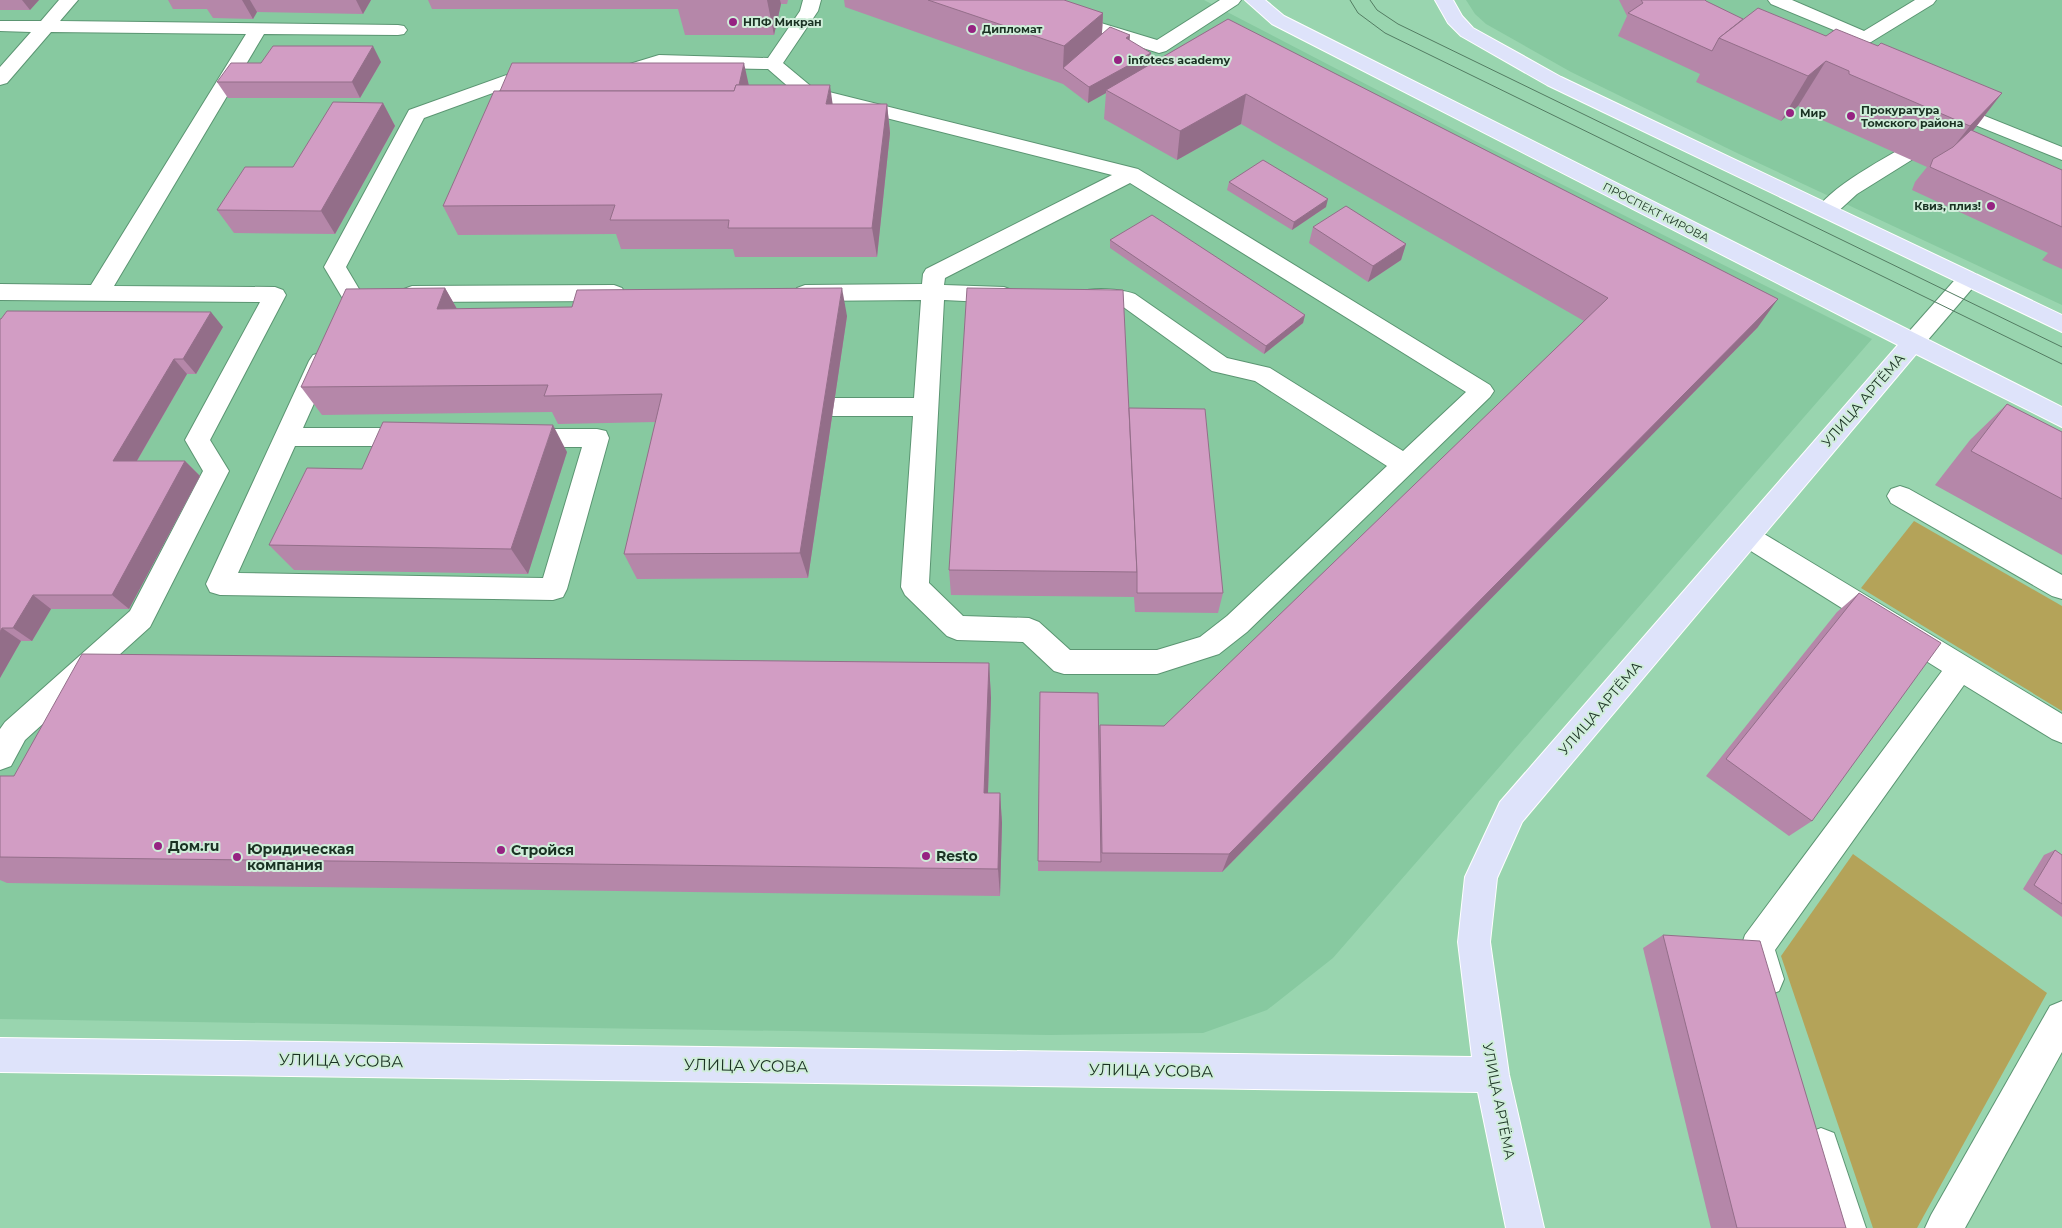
<svg xmlns="http://www.w3.org/2000/svg" width="2062" height="1228" font-family="Montserrat,sans-serif">
  <style>
    .built { fill: #87c9a0 }
    .green { fill: #b4a359 }
    .lines { fill: none; stroke-linecap: round; stroke-linejoin: round }
    .minor-casing { stroke: #5b9572; stroke-width: 2 }
    .major-casing { stroke: #fff; stroke-width: 2 }
    .minor { fill: #fff; fill-rule: evenodd }
    .major { fill: #dee3fa; fill-rule: evenodd }
    .tram { stroke: #537c62; stroke-width: 1 }
    .wall { fill: #b587a9 }
    .shaded-wall { fill: #936e89 }
    .building { fill: #d29dc4; stroke: #936e89 }
    .poi-dot { fill: #962382; stroke: #d0eeda; stroke-width: 2 }
    .labels { text-anchor: middle; stroke-width: 4; stroke-linejoin: round; paint-order: stroke }
    .far-poi-label { font-size: 11px; font-weight: bold; fill: #1a3223; stroke: #d0eeda; text-anchor: start }
    .far-street-label { font-size: 11px; fill: #1a3223; stroke: #d0eeda }
    .street-label { font-size: 14px; fill: #1a3223; stroke: #d0eeda }
    .poi-label { font-size: 14px; font-weight: bold; fill: #1a3223; stroke: #d0eeda; text-anchor: start }
    .near-street-label { font-size: 16px; fill: #1a3223; stroke: #d0eeda }
  </style>
  <rect width="100%" height="100%" fill="#99d5af"/>
  <!-- built -->
  <g class="built">
    <path d="M0,0H1204L1477,142L1872,339L1333,958L1267,1010L1203,1033L1049,1035L0,1019Z"/>
    <path d="M1466,0H2062V305L1737,153L1571,72L1486,24L1475,14Z"/>
  </g>
  <!-- green -->
  <g class="green">
    <path d="M1914,521L2062,606V711L1861,588Z"/>
    <path d="M1853,854L2047,993L1917,1228H1873L1781,956Z"/>
  </g>
  <g class="lines">
    <!-- minor casing -->
    <g class="minor-casing">
      <g id="minor">
        <path d="M59,0H78L60,21L398,25L404,26L407,30L404,34L398,35L264,34L114,286L275,287L283,290L286,295L210,440L229,471L150,627L25,740L11,766L0,770V729L5,722L130,611L203,471L185,440L260,302L0,300V284L91,285L246,34L51,32L7,83L0,85V67L31,32L0,31V21H41Z"/>
        <path d="M803,0H821L818,11L783,63L813,88L1138,169L1490,385L1494,391L1490,397L1247,632L1219,654L1157,674H1064L1054,671L1023,642L957,640L947,636L905,595L901,587L913,416H833L824,413L821,407L824,401L833,398H914L921,300L805,301L797,298L794,293L797,288L805,285L922,284L923,274L926,269L1112,175L799,96L768,69L660,67L617,80L610,78L608,74L610,70L659,55L768,58L800,11ZM1130,183L1466,392L1403,451L1270,368L1227,358L1135,294C1119,289 1095,287 1079,292L1076,297L1079,302L1122,306L1212,371L1255,381L1387,466L1227,616L1200,637L1157,650H1070L1039,622L1029,618L963,616L929,583L944,300L1004,303L1012,300L1015,295L1012,290L1004,287L944,285L945,278Z"/>
        <path d="M998,0H1025L1157,40L1220,0H1241L1238,4L1166,51L1159,53L1001,4Z"/>
        <path d="M1768,0H1792L1864,31L1915,0H1936L1933,4L1871,42L1865,43L1771,4Z"/>
        <path d="M518,71L546,73L548,77L546,81L520,83L424,118L346,267L362,294L359,299L351,302L343,299L324,267L409,110Z"/>
        <path d="M1945,100L2062,147V160L1938,110L1935,106L1938,102Z"/>
        <path d="M1935,131L1942,133L1945,137L1942,141L1857,194L1834,215L1827,217L1820,215L1816,210C1834,183 1898,151 1928,133Z"/>
        <path d="M1968,272L1976,274L1979,279L1976,284L1921,348L1913,350L1905,348L1901,342L1905,336L1960,274Z"/>
        <path d="M614,285L622,288L625,293L622,298L614,301L412,302L404,299L401,294L404,289L412,286Z"/>
        <path d="M321,353L329,355L333,361L303,428H413L422,430L425,437L422,444L413,446H295L238,573L543,578L582,447H523L514,445L511,438L514,431L523,429H597L606,431L609,438L567,589L563,597L553,600L220,595L210,592L206,584L309,361L313,355Z"/>
        <path d="M1900,486L1909,489L2062,575V599L2052,596L1891,503L1887,496L1891,489Z"/>
        <path d="M1747,525L1756,529L2062,714V743L2052,739L1964,685L1775,950L1784,979L1779,991L1767,996L1755,991L1741,947L1745,935L1942,671L1738,543L1734,536L1738,529Z"/>
        <path d="M2062,1001V1052L1965,1228H1925L1931,1215L2050,1006Z"/>
        <path d="M1821,1128L1834,1133L1866,1228H1828L1803,1146L1808,1133Z"/>
      </g>
    </g>
    <!-- major casing -->
    <g class="major-casing">
      <g id="major">
        <path d="M1245,0H1265L1284,16L2062,407V427L1916,354L1522,822L1497,878L1490,942L1509,1075L1544,1228H1506L1478,1092L0,1072V1038L1472,1057L1458,942L1465,877L1500,802L1898,345L1272,24Z"/>
        <path d="M1435,0H1453L1462,16L1473,28L1561,77L2062,315V332L1547,85L1461,36L1448,23Z"/>
      </g>
    </g>
    <!-- minor -->
    <use href="#minor" class="minor"/>
    <!-- major -->
    <use href="#major" class="major"/>
    <!-- tram -->
    <g class="tram">
      <path d="M1350,0L1358,13L1385,33L2062,364"/>
      <path d="M1370,0L1377,10L1398,24L2062,347"/>
    </g>
  </g>
  <!-- wall -->
  <g class="wall">
    <path d="M0,0H39L30,10H0Z"/>
    <path d="M168,0H371L363,14L257,12L253,19L213,18L207,9H173Z"/>
    <path d="M428,0H788L787,4H781L774,35H685L678,9H432Z"/>
    <path d="M844,0H1064L1103,13L1102,34L1130,41L1150,64L1228,19L1758,327L1222,872L1038,871L1040,692L1098,737L1100,725L1164,726L1584,321L1241,124L1177,160L1104,119L1106,93L1088,103L1063,84L845,7Z"/>
    <path d="M1619,0H1705L1706,1L1743,19L1878,46L2002,93L1973,131L2062,170V269L2042,260L2048,253L1912,190L1915,182L1927,167L1820,119L1821,115L1798,106L1781,121L1696,82L1700,74L1618,36L1627,16Z"/>
    <path d="M381,62L360,98H228L217,82Z"/>
    <path d="M749,85L833,104H887L890,133L877,257H735L733,249H621L616,234L458,235L443,206Z"/>
    <path d="M383,103L395,126L335,234L234,233L217,210L293,167Z"/>
    <path d="M1229,182L1326,207L1292,230L1227,190Z"/>
    <path d="M1313,227L1406,244L1401,260L1368,282L1309,243Z"/>
    <path d="M1110,240L1305,315L1303,323L1264,354L1110,248Z"/>
    <path d="M445,288L457,309L847,316L808,578L637,579L624,554L656,422L558,424L552,412L322,415L301,387Z"/>
    <path d="M0,319L223,327L196,374H187L137,461H185L200,476L129,609H51L32,641H21L0,678Z"/>
    <path d="M2007,404L2062,432V555L1935,485L1970,440Z"/>
    <path d="M1129,408L1223,593L1218,613L1135,612L1134,597L951,595L949,570Z"/>
    <path d="M567,452L528,574L294,570L269,545L362,469Z"/>
    <path d="M1859,593L1812,821L1789,836L1706,776L1837,612Z"/>
    <path d="M989,663L991,698L988,793H1000L1002,823L1000,896L7,883L0,880V776H14Z"/>
    <path d="M2055,850L2062,855V917L2023,889L2044,855Z"/>
    <path d="M1663,935L1846,1228H1711L1643,948Z"/>
  </g>
  <!-- shaded-wall -->
  <g class="shaded-wall">
    <path d="M22,0H39L30,10Z"/>
    <path d="M242,0H250L257,12L253,19Z"/>
    <path d="M356,0H371L363,14Z"/>
    <path d="M767,0H780L781,4L774,35Z"/>
    <path d="M1103,13L1101,50L1063,68L1064,46Z"/>
    <path d="M1130,35L1129,51L1126,38Z"/>
    <path d="M373,46L381,62L360,98L352,82Z"/>
    <path d="M1151,53L1150,69L1106,90V93L1088,103L1089,87Z"/>
    <path d="M1826,61L1798,106L1781,121L1808,76Z"/>
    <path d="M744,63L749,86L736,97Z"/>
    <path d="M830,85L834,114L826,104Z"/>
    <path d="M2002,93L1968,137L1935,170L1970,126Z"/>
    <path d="M1246,94L1241,124L1177,160L1180,131Z"/>
    <path d="M383,103L395,126L335,234L321,211Z"/>
    <path d="M887,104L890,133L877,257L872,228Z"/>
    <path d="M1328,199L1326,207L1292,230L1294,222Z"/>
    <path d="M1406,244L1401,260L1368,282L1373,266Z"/>
    <path d="M445,288L461,316L437,309Z"/>
    <path d="M842,288L847,316L808,578L800,553Z"/>
    <path d="M1778,299L1758,327L1222,872L1229,854Z"/>
    <path d="M211,312L223,327L196,374L183,359Z"/>
    <path d="M1305,315L1303,323L1264,354L1266,346Z"/>
    <path d="M174,359L187,374L128,476L113,461Z"/>
    <path d="M553,425L567,452L528,574L511,549Z"/>
    <path d="M185,461L200,476L129,609L112,595Z"/>
    <path d="M33,595L51,609L32,641L13,628Z"/>
    <path d="M2,628L21,641L0,678V632Z"/>
    <path d="M989,663L991,698L987,823L984,793Z"/>
    <path d="M1000,793L1002,823L1000,896L998,869Z"/>
  </g>
  <!-- building -->
  <g class="building">
    <path d="M928,0H1064L1103,13L1064,46Z"/>
    <path d="M1641,0H1705L1706,1L1743,19L1719,38L1712,51L1628,13L1643,3Z"/>
    <path d="M1758,8L1826,36L1836,29L1878,46L1881,43L2002,93L1970,126L1849,74V71L1826,61L1808,76L1719,38Z"/>
    <path d="M1228,19L1778,299L1229,854L1102,853L1100,725L1164,726L1608,298L1246,94L1180,131L1106,90Z"/>
    <path d="M1110,27L1130,35L1126,38L1151,53L1089,87L1063,68Z"/>
    <path d="M273,46H373L352,82H217L231,63H261Z"/>
    <path d="M512,63H744L739,85H736L734,91H500Z"/>
    <path d="M736,85H830L826,104H887L872,228H728L729,220H610L615,205L443,206L494,91H734Z"/>
    <path d="M333,102L383,103L321,211L217,210L245,167H293Z"/>
    <path d="M1971,130L2062,170V227L1930,167L1933,159L1953,147Z"/>
    <path d="M1263,160L1328,199L1294,222L1229,182Z"/>
    <path d="M1346,206L1406,244L1373,266L1313,227Z"/>
    <path d="M1152,215L1305,315L1266,346L1110,240Z"/>
    <path d="M445,288L437,309L572,307L577,290L842,288L800,553L624,554L662,394L544,396L548,385L301,387L346,289Z"/>
    <path d="M967,288L1123,290L1137,572L949,570Z"/>
    <path d="M7,311L211,312L183,359H174L113,461H185L112,595H33L13,628H2L0,632V319H1Z"/>
    <path d="M2007,404L2062,432V499L1971,451Z"/>
    <path d="M1129,408L1205,409L1223,593H1137V572Z"/>
    <path d="M383,422L553,425L511,549L269,545L307,468L362,469Z"/>
    <path d="M1859,593L1941,643L1812,821L1726,759Z"/>
    <path d="M82,654L989,663L984,793H1000L998,869L0,857V776H14Z"/>
    <path d="M1040,692L1098,693L1101,862L1038,861Z"/>
    <path d="M2055,850L2062,855V904L2034,885Z"/>
    <path d="M1663,935L1760,941L1846,1228H1737Z"/>
  </g>
  <!-- markers -->
  <g class="poi-dot">
    <circle cx="733" cy="22" r="5"/>
    <circle cx="972" cy="29" r="5"/>
    <circle cx="1118" cy="60" r="5"/>
    <circle cx="1790" cy="113" r="5"/>
    <circle cx="1851" cy="116" r="5"/>
    <circle cx="1991" cy="206" r="5"/>
    <circle cx="158" cy="846" r="5"/>
    <circle cx="501" cy="850" r="5"/>
    <circle cx="926" cy="856" r="5"/>
    <circle cx="237" cy="857" r="5"/>
  </g>
  <g class="labels">
    <!-- far-poi labels -->
    <g class="far-poi-label">
      <text x="743" y="26">НПФ Микран</text>
      <text x="982" y="33">Дипломат</text>
      <text x="1128" y="64">infotecs academy</text>
      <text x="1861" y="114">Прокуратура<tspan x="1861" dy="13">Томского района</tspan></text>
      <text x="1800" y="117">Мир</text>
      <text x="1981" y="210" text-anchor="end">Квиз, плиз!</text>
    </g>
    <!-- far-street labels -->
    <g class="far-street-label">
      <text transform="translate(1656 212) rotate(27)" y="4">ПРОСПЕКТ КИРОВА</text>
    </g>
    <!-- street labels -->
    <g class="street-label">
      <text transform="translate(1863 400) rotate(-49)" y="5">УЛИЦА АРТЁМА</text>
      <text transform="translate(1600 708) rotate(-49)" y="5">УЛИЦА АРТЁМА</text>
      <text transform="translate(1499 1101) rotate(79)" y="5">УЛИЦА АРТЁМА</text>
    </g>
    <!-- poi labels -->
    <g class="poi-label">
      <text x="168" y="851">Дом.ru</text>
      <text x="247" y="854">Юридическая<tspan x="247" dy="16">компания</tspan></text>
      <text x="511" y="855">Стройся</text>
      <text x="936" y="861">Resto</text>
    </g>
    <!-- near-street labels -->
    <g class="near-street-label">
      <text transform="translate(341 1060) rotate(1)" y="6">УЛИЦА УСОВА</text>
      <text transform="translate(746 1065) rotate(1)" y="6">УЛИЦА УСОВА</text>
      <text transform="translate(1151 1070) rotate(1)" y="6">УЛИЦА УСОВА</text>
    </g>
  </g>
</svg>
